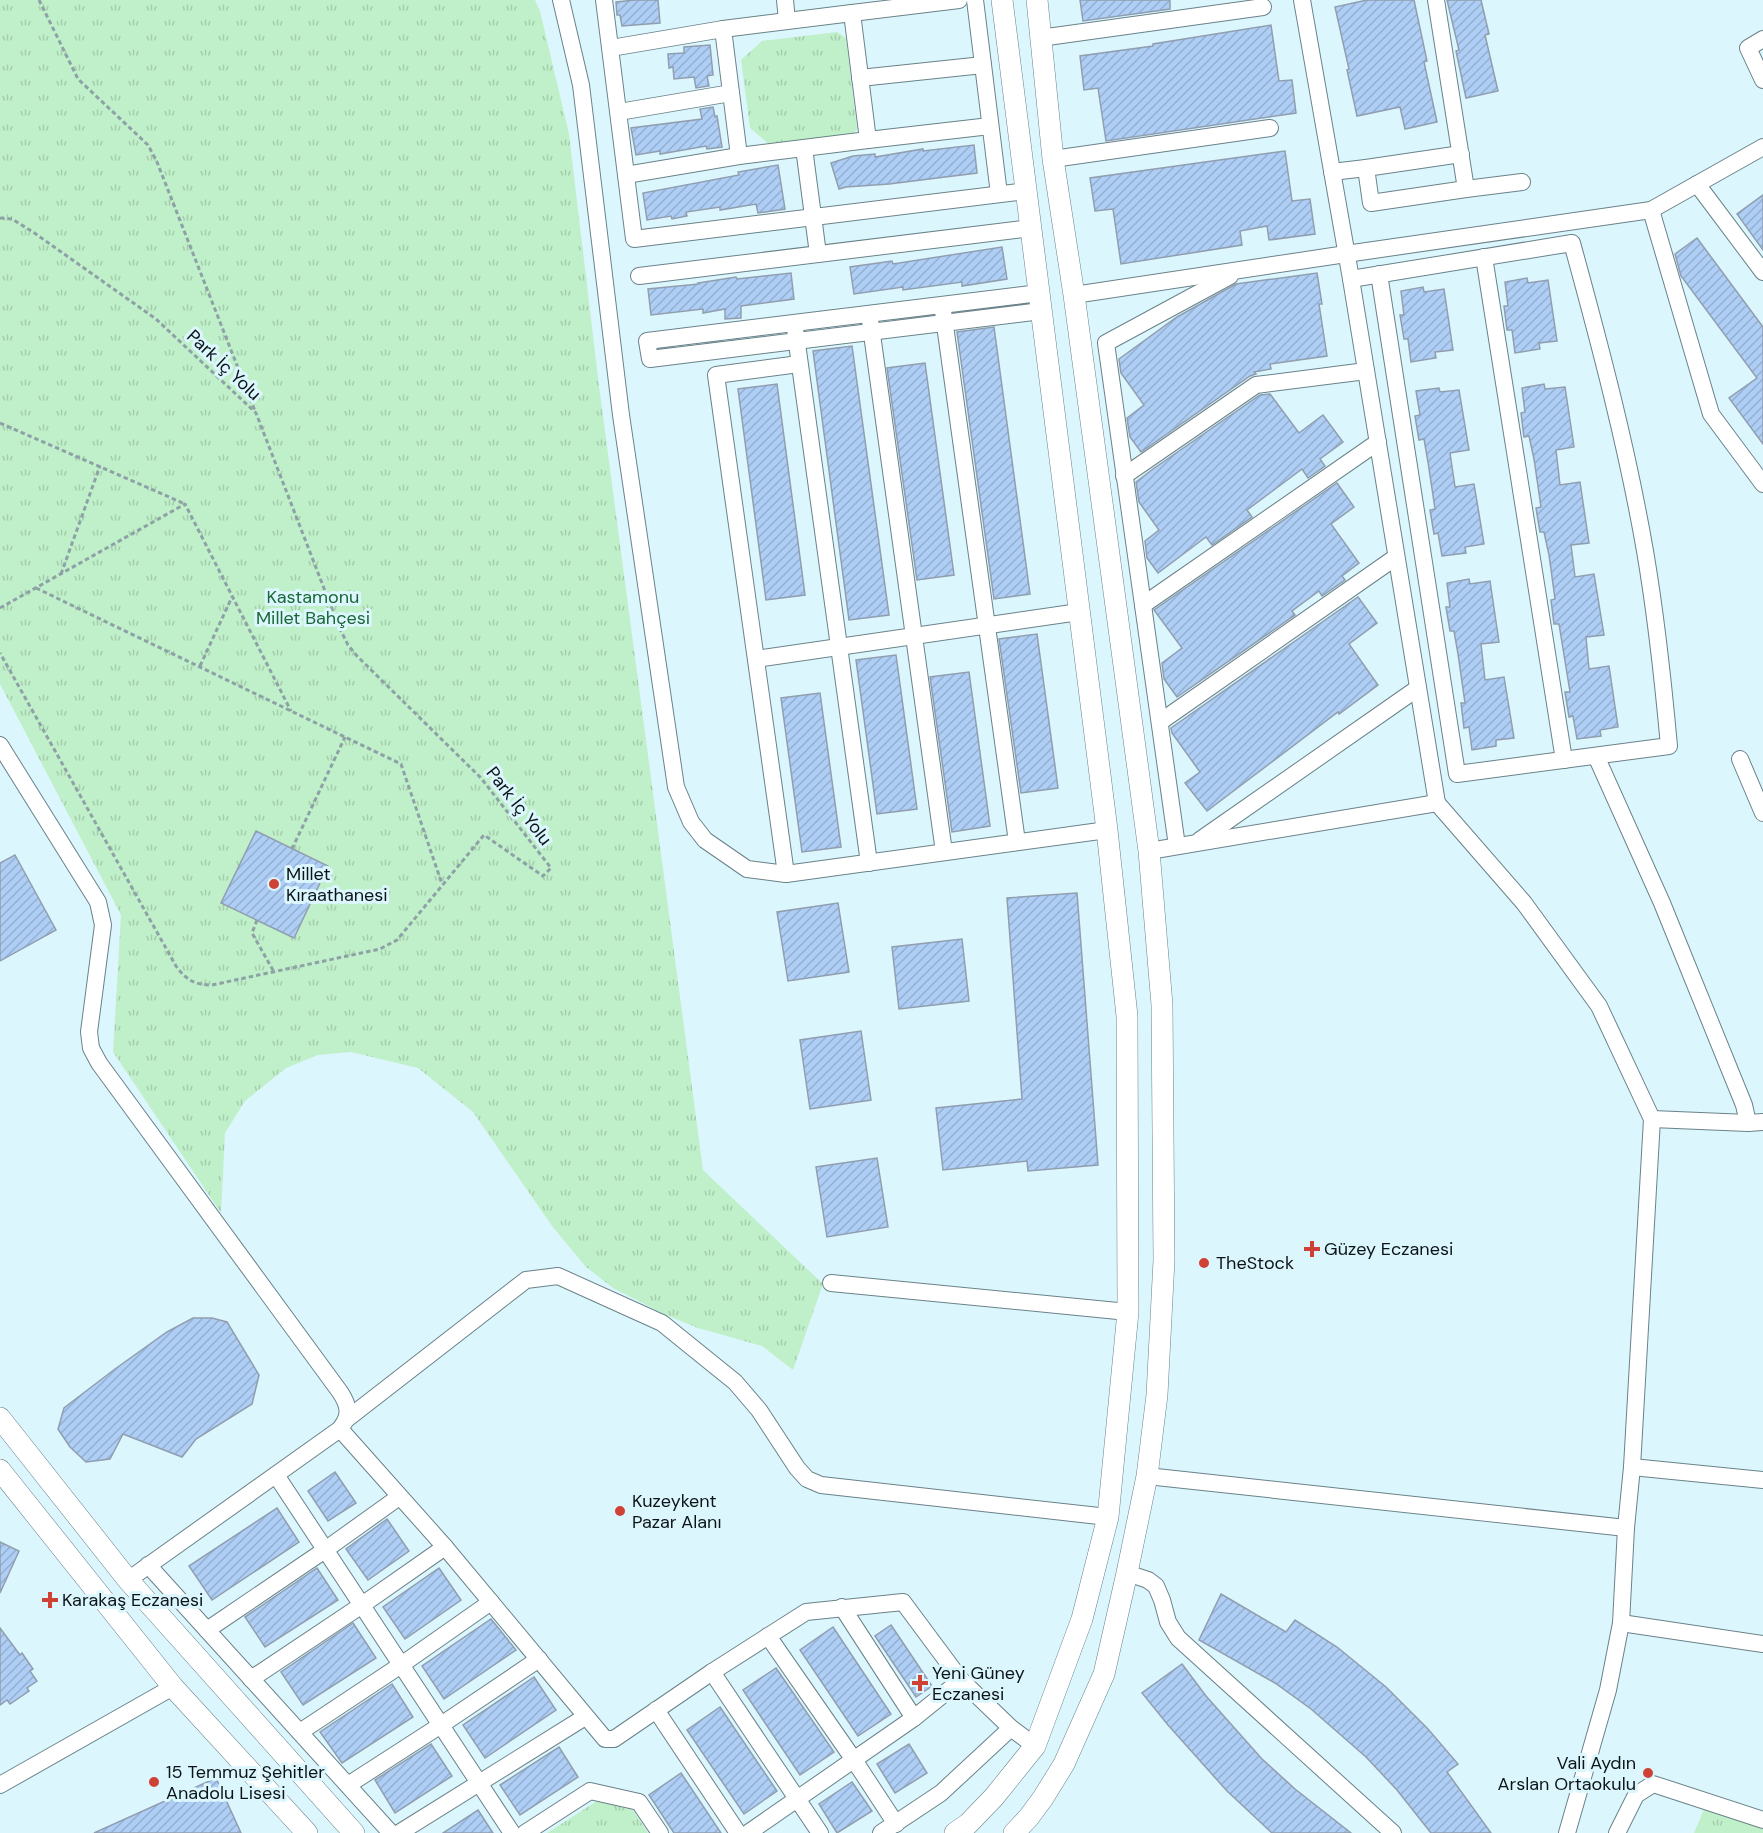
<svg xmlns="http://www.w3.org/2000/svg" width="1763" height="1833" font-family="'DM Sans',sans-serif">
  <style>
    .park { fill: url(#park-tufts) }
    .building { fill: url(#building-hatch); stroke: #909eaf; stroke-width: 1.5 }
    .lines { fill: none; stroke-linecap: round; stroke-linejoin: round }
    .minor-casing { stroke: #6a8289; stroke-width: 18 }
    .major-casing { stroke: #6a8289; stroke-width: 22 }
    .path { stroke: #8da1a7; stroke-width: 3; stroke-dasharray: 4.5 3; stroke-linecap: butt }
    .minor { stroke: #fff; stroke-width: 16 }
    .major { stroke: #fff; stroke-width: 21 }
    .poi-dot { fill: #ce4134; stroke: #dcf6fe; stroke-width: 2 }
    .labels { text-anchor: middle; stroke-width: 6; stroke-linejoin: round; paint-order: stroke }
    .street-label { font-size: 18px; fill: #0b1417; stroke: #dcf6fe }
    .park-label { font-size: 18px; fill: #196835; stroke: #dcf6fe }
    .poi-label { font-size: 18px; fill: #0b1417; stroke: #dcf6fe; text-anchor: start }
  </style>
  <defs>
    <pattern id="park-tufts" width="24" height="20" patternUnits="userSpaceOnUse" patternTransform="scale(1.5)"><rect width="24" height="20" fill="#c0f0c9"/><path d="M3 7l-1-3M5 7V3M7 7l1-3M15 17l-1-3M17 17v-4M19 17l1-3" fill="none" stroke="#a4cdac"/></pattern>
    <pattern id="building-hatch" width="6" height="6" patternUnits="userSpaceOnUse" patternTransform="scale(1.5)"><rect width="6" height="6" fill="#aecef5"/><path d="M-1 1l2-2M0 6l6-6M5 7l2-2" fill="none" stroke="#94b0d1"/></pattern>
  </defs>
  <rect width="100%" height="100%" fill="#dcf6fe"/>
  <!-- park -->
  <g class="park">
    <path d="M0,0H535L540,11L569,134L599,386L703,1170L823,1284L793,1370L762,1346L698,1328L666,1315L613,1288L586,1267L552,1226L473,1112L418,1068L351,1052L318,1055L286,1068L245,1101L225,1133L221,1213L113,1052L121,915L0,684Z"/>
    <path d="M837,32L846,38L857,129L851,136L770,145L750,128L741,60L762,41Z"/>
    <path d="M597,1801L633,1810L648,1833H547Z"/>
    <path d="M1705,1807L1763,1826V1833H1694Z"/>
  </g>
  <!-- building -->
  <g class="building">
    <path d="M635,0H658L660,23L622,26L620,15H617L616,2Z"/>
    <path d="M1080,0H1170V9L1083,21Z"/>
    <path d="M1367,0H1414L1427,61L1424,62L1437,122L1405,129L1400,107L1357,116L1347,70L1349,69L1335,7Z"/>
    <path d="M1447,0H1481L1489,34L1485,35L1498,91L1466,98L1456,51L1459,50Z"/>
    <path d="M1271,25L1279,81L1292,80L1296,113L1106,141L1098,88L1084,90L1080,56L1153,46V44Z"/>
    <path d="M710,45L713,75L707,76L709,86L696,88L694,77L674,79L673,67L669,68L668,54L684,53V47Z"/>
    <path d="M713,107L715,117L717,116L722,147L707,149L706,146L660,154V151L636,155L631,128L702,119L700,109Z"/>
    <path d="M974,145L977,173L889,184L846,187L839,189L831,163L853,156L875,154V157L923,149V151Z"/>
    <path d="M1285,151L1292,201L1310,199L1315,234L1269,240L1267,226L1240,231L1242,245L1121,264L1113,209L1095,211L1090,178Z"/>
    <path d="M778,165L785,209L758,213L756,204L720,210V207L686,212L687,216L672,219L671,216L647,220L643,193L739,175L738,172Z"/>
    <path d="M1763,195V250L1737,214Z"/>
    <path d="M1697,238L1763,327V444L1729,398L1757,378L1681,276L1675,254Z"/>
    <path d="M1002,247L1007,279L962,286V282L903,290V287L854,294L850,267L892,261L893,264Z"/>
    <path d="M791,273L794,299L741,306V318L725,319V309L703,313V309L651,315L648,289L699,284L698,283L736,277L737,279Z"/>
    <path d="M1317,273L1322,304H1319L1327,356L1270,364L1271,369L1254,372L1256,374L1250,376L1141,452L1130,437L1127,418L1144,405L1121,373L1119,359L1177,317L1236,284Z"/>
    <path d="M1527,278L1528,283L1548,280L1557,341L1539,343L1540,349L1515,353L1512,330H1507L1504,306H1508L1505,282Z"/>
    <path d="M1423,287L1424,292L1444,289L1453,350L1435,352L1436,358L1411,362L1408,339H1404L1400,315H1404L1401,291Z"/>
    <path d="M994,327L1030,594L994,599L957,332Z"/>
    <path d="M852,346L889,615L849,620L813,351Z"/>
    <path d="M925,363L954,575L917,580L887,368Z"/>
    <path d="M777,384L805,595L766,600L738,389Z"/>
    <path d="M1544,384L1545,389L1565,387L1574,447L1556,450L1560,485L1580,482L1589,543L1571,545L1575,577L1594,574L1604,635L1586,637L1589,669L1609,666L1618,727L1600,730L1601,736L1577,739L1573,716L1569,717L1565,692H1570L1559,624H1554L1551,600L1555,599L1549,555L1544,532H1540L1536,508L1541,507L1534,459L1529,436L1524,437L1521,413L1525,412L1522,388Z"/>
    <path d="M1439,388L1440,392L1459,390L1469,450L1450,453L1455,487L1474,484L1484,544L1465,547L1466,553L1442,556L1438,533L1434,534L1430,510L1435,509L1428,462L1424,439L1419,440L1415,416L1420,415L1416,391Z"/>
    <path d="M1270,394L1299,433L1323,415L1343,442L1320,459L1325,466L1308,478L1302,469L1247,510L1252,517L1212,545L1206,537L1158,573L1147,558L1145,541L1159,530L1139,502L1136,482L1153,469L1260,395Z"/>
    <path d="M1337,483L1354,507L1331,524L1359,563L1342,576L1345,580L1322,596L1319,591L1292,611L1295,615L1177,697L1164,679L1162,663L1182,648L1154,610Z"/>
    <path d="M1469,579L1470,584L1490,581L1499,642L1481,644L1485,680L1504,677L1514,738L1496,740V746L1472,750L1469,727L1464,728L1461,703H1465L1458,654L1454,631H1450L1446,607H1450L1447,583Z"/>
    <path d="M1358,597L1377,623L1349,644L1378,685L1339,714L1338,712L1207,811L1185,783L1200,772L1172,733L1171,728Z"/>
    <path d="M1037,634L1058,788L1021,793L999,639Z"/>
    <path d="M896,655L917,809L877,814L856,660Z"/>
    <path d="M969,672L990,826L952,832L930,677Z"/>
    <path d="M820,693L841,847L802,852L781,698Z"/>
    <path d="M256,831L328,866L294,938L221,903Z"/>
    <path d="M15,855L56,930L0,961V863Z"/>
    <path d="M1077,893L1098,1165L1028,1171L1027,1161L943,1170L936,1108L1022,1099L1007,898Z"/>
    <path d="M838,903L849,972L788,981L777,912Z"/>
    <path d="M962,939L969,1001L899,1009L892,947Z"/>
    <path d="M861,1031L871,1100L810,1109L800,1040Z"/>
    <path d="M877,1158L888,1227L827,1237L816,1167Z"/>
    <path d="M193,1318H212L227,1322L259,1375L252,1404L196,1439L182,1457L123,1434L110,1459L86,1462L70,1447L58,1429L64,1408L115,1369L167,1332Z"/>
    <path d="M335,1472L356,1503L328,1521L308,1491Z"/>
    <path d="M277,1508L299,1542L212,1600L189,1566Z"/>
    <path d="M387,1519L409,1551L368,1580L346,1549Z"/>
    <path d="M0,1542L19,1551L0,1593Z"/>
    <path d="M317,1568L338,1600L265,1647L245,1617Z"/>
    <path d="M439,1568L461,1600L405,1639L383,1607Z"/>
    <path d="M1221,1594L1286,1632L1295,1620L1337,1647L1386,1687L1428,1729L1458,1764L1447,1772L1491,1833H1431L1397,1790L1366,1757L1311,1709L1275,1683L1199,1640Z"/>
    <path d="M491,1619L516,1650L444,1699L422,1666Z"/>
    <path d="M353,1623L376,1658L303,1705L281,1672Z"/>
    <path d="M891,1625L932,1686L916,1697L875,1636Z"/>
    <path d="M833,1627L891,1714L858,1736L800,1650Z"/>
    <path d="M0,1628L20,1655L22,1653L33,1669L30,1671L37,1681L27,1688L29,1691L10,1704L7,1700L0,1705Z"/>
    <path d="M1182,1664L1206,1696L1262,1759L1295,1789L1351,1833H1272L1227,1791L1168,1725L1142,1693Z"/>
    <path d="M776,1668L834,1752L800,1775L743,1690Z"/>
    <path d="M534,1677L556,1710L485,1758L463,1725Z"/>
    <path d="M392,1684L413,1717L342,1763L320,1732Z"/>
    <path d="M720,1707L777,1791L744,1814L687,1730Z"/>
    <path d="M431,1744L452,1776L395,1813L375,1780Z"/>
    <path d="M909,1744L927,1773L895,1793L877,1764Z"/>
    <path d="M559,1747L578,1777L520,1815L500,1785Z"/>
    <path d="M681,1773L721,1833H674L649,1795Z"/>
    <path d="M216,1778L241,1833H94Z"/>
    <path d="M852,1782L872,1811L837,1833L819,1804Z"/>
    <path d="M478,1810L493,1833H443Z"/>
  </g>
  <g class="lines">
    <!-- minor casing -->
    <g class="minor-casing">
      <g id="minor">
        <path d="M561,0L581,85L621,415L676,787L691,822L705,840L747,869L786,874L1107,830"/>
        <path d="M604,0L634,239L1026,191"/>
        <path d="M785,0L787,21"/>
        <path d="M975,0L999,194"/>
        <path d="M1302,0L1351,279L1437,803L1524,903L1599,1006L1652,1119L1632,1467L1626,1528L1621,1623L1608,1690L1567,1833"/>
        <path d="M1436,0L1466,189L1371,203L1366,168L1461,154"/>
        <path d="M852,13L868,140L739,156L723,29Z"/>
        <path d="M852,13L959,0"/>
        <path d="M1040,38L1263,7"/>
        <path d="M1763,39L1748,48L1763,80"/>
        <path d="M611,48L723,29"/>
        <path d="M860,78L983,65"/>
        <path d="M619,112L731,93"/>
        <path d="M868,140L990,126"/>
        <path d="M804,148L818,254"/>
        <path d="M1053,159L1270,128"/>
        <path d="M1332,172L1366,168"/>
        <path d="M626,175L739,156"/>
        <path d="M1697,184L1763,272"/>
        <path d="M1466,189L1522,182"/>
        <path d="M1651,210L1711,414L1763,484"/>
        <path d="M1484,257L1564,760"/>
        <path d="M639,276L1031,228"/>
        <path d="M1351,279C1424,267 1498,255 1572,243C1600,345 1627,447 1645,551C1656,615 1663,680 1669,746L1457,774L1379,274"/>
        <path d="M1039,293L647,341L650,359L1041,311"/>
        <path d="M1074,295L1346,254L1651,210L1763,147"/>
        <path d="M943,311L1017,842"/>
        <path d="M870,320L944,852"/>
        <path d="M795,329L869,863"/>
        <path d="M1124,476L1256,385L1366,371"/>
        <path d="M1143,605L1378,442"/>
        <path d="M756,659L1079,612"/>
        <path d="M1160,722L1396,557"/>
        <path d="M0,745L98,902L103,925L89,1032L91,1048L99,1063L340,1392C348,1404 351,1414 342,1426"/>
        <path d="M1596,756L1662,903L1744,1105L1748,1123"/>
        <path d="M1740,759L1763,813"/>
        <path d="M1200,840L1418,688"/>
        <path d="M1177,846L1106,343L1230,276"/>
        <path d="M1149,851L1437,803"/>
        <path d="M786,874L716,375L799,364"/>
        <path d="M1652,1119L1748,1123L1763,1122"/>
        <path d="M831,1283L1128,1312"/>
        <path d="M347,1419L526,1280L558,1276L662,1323L735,1382L759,1410L797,1468L807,1479L821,1485L1108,1517"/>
        <path d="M1632,1467L1763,1480"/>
        <path d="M276,1475L512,1833"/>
        <path d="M1147,1476L1626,1528"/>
        <path d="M148,1565L391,1833"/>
        <path d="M1127,1573L1148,1580L1156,1586L1162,1600L1168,1622L1178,1638L1393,1833"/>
        <path d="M128,1580L340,1429L445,1547L605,1739H614L712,1672L806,1612L903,1602L961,1680L1011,1728L1035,1746"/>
        <path d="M842,1607L914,1718"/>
        <path d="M1621,1623L1763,1644"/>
        <path d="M207,1630L325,1550L399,1497"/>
        <path d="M768,1636L854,1760L896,1824"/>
        <path d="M712,1672L820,1833"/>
        <path d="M251,1679L362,1605L445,1547"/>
        <path d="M656,1710L738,1833"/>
        <path d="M300,1732L401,1665L491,1602"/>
        <path d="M0,1785L173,1687"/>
        <path d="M348,1785L441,1725L539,1659"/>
        <path d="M399,1833L585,1717"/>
        <path d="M525,1833L590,1791L639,1802L660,1833"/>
        <path d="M748,1833L914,1718L961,1680"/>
        <path d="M881,1833L941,1793L1011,1728"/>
        <path d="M1617,1833L1636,1795L1653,1784L1763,1820"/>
      </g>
    </g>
    <!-- major casing -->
    <g class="major-casing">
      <g id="major">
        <path d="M0,1418L128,1580L354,1833"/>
        <path d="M0,1470L173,1687L307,1833"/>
        <path d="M955,1833L968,1824L994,1797L1035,1746L1082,1619L1108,1517L1128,1312L1127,1016L1107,830L1002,0"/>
        <path d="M1014,1833L1029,1817L1043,1798L1064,1764L1104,1674L1127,1573L1147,1476L1157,1395L1164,1260L1162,1005L1149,851L1074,295L1053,159L1037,0"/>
      </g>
    </g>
    <!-- path -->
    <g class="path">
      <path d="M39,0L78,79L148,145L157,162L255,411"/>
      <path d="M0,218L12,219L33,232L156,319L256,413L339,627L348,645L357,656L481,778L551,868L543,876L484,835L397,940L380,949L212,985C195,985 186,980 176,966L0,653"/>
      <path d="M0,423L185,504"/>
      <path d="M61,574L100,466"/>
      <path d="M36,588L401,764L442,884"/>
      <path d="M0,608L185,504L291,711"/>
      <path d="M200,666L232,597"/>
      <path d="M292,849L345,737"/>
      <path d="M257,920L252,933L274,972"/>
    </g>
    <!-- minor -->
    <use href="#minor" class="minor"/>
    <!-- major -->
    <use href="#major" class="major"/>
  </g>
  <!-- markers -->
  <g class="poi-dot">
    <circle cx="274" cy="884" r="6"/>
    <path d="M1309 1240h6v6h6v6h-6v6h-6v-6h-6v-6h6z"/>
    <circle cx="1204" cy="1263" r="6"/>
    <circle cx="620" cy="1511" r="6"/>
    <path d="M47 1591h6v6h6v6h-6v6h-6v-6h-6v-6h6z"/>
    <path d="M917 1674h6v6h6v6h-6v6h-6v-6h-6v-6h6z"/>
    <circle cx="1648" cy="1773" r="6"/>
    <circle cx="154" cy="1782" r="6"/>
  </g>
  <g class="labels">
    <!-- street labels -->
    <g class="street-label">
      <text transform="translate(224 365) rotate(43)" y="6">Park İç Yolu</text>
      <text transform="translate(519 806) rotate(52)" y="6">Park İç Yolu</text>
    </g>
    <!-- park labels -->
    <g class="park-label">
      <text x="313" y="603">Kastamonu<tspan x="313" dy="21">Millet Bahçesi</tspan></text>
    </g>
    <!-- poi labels -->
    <g class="poi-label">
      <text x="286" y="880">Millet<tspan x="286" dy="21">Kıraathanesi</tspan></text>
      <text x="1324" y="1255">Güzey Eczanesi</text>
      <text x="1216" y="1269">TheStock</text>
      <text x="632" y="1507">Kuzeykent<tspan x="632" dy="21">Pazar Alanı</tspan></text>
      <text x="62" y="1606">Karakaş Eczanesi</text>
      <text x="932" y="1679">Yeni Güney<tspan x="932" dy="21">Eczanesi</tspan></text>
      <text x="1636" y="1769" text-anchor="end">Vali Aydın<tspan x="1636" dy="21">Arslan Ortaokulu</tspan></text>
      <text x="166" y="1778">15 Temmuz Şehitler<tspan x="166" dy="21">Anadolu Lisesi</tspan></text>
    </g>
  </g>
</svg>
